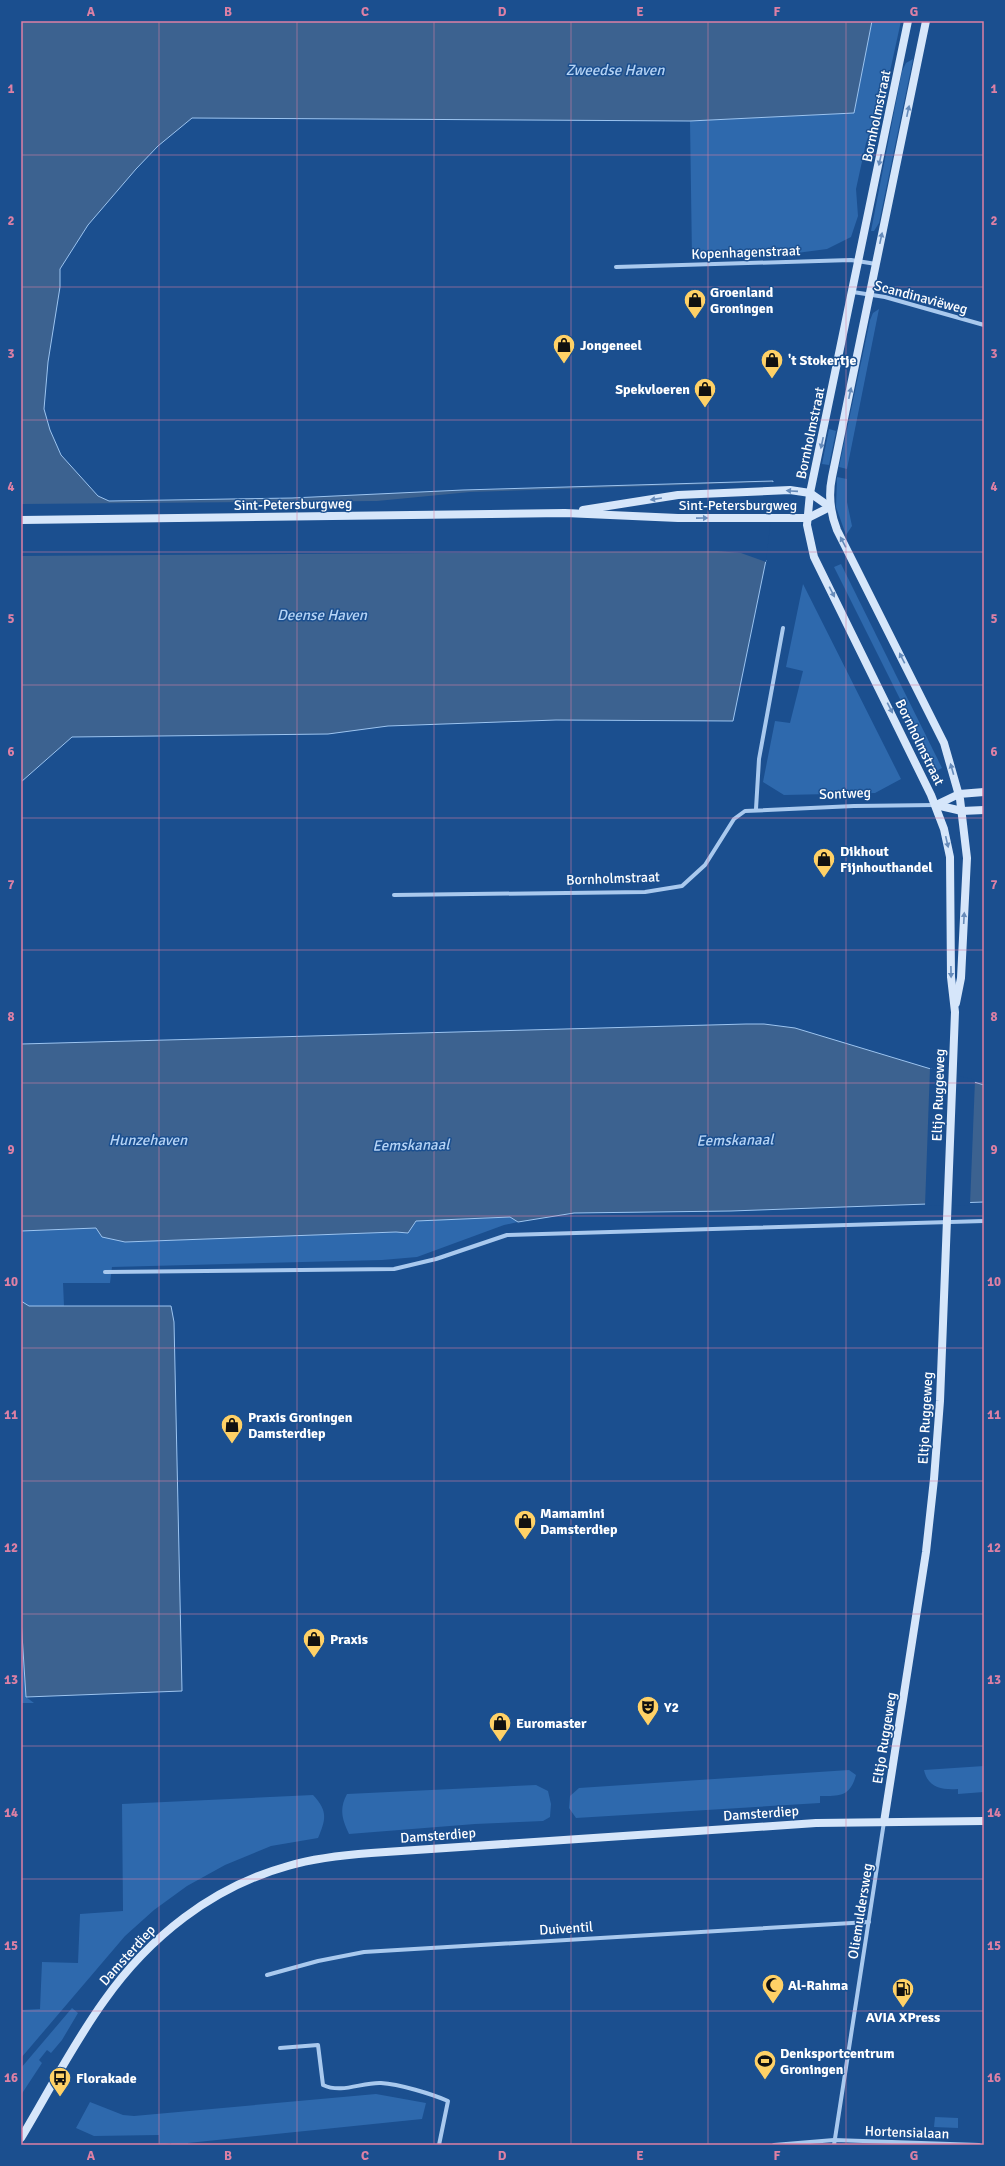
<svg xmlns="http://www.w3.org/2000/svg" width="1005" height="2166" font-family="Signika,sans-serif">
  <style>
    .green { fill: #2e69ad }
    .water { fill: #3c6290; stroke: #9cc4f0 }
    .pier { fill: #1b4f8f }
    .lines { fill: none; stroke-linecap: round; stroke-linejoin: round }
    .street { stroke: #a9c9ee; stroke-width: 4 }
    .secondary { stroke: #d6e6fa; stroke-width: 8 }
    .oneway { fill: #668bba }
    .grid { fill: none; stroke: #dd80a5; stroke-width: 1; stroke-opacity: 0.55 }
    .labels { text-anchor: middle; stroke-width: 3; stroke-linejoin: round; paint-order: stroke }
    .street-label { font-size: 14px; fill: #fff; stroke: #1b4f8f }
    .poi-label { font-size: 14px; font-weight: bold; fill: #fff; stroke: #1b4f8f; text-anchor: start }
    .water-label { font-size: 15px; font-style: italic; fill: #b5d3f5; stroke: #1b4f8f }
    .neatline { fill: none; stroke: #dd80a5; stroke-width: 1.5 }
    .grid-label { font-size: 13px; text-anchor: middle; font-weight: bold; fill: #dd80a5 }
  </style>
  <rect width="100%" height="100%" fill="#1b4f8f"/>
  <!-- green -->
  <g class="green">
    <path d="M872,21H901L887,85L866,143L856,189L858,216L851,237L827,249L774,256L692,258L690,121L854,113Z"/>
    <path d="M913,59L879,223L874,231H871L902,71L906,63Z"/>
    <path d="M879,309L847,469L839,467L870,320L873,313Z"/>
    <path d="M829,429L836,431L829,465L822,464Z"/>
    <path d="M837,477L847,479V502L852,526L846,535L836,507Z"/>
    <path d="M841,564L942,768L936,771L834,567Z"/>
    <path d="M803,584L901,779L875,793L784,795L763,782L775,721L790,723L803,671L786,667Z"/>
    <path d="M510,1217L518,1222L504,1225L417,1257L382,1260L112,1267L110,1283H63L64,1306H29L21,1301V1231L29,1229L96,1228L125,1242L396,1232L408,1233L416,1221Z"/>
    <path d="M21,1619L26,1697L34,1703H21Z"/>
    <path d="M984,1766V1792L958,1794V1789C942,1790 928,1788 924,1770Z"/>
    <path d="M849,1770L856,1775C850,1797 840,1796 820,1796V1803L576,1818L569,1808L570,1796L579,1788Z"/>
    <path d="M536,1785L548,1791L551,1804L550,1817L543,1821L475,1824L349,1834C342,1819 339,1809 347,1794Z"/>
    <path d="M313,1795C328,1811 326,1819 318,1838L271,1846L225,1865L187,1886L154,1910L125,1936L21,2058V2010L40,2009L42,1962L78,1963L80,1914L123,1911L122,1804Z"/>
    <path d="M72,2008L78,2013L62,2040L51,2053L47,2050L39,2060L42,2063L21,2095V2068Z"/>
    <path d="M376,2094L426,2103L422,2119L188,2143V2145H172L171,2143L159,2145V2135L94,2136L76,2128L90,2102L123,2115L134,2116Z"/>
    <path d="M935,2117L958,2118V2128L934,2127Z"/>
  </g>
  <!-- water -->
  <g class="water">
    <path d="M21,21H872L854,113L690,121L192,118L158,146L136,169L88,225L60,269V287L48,362L44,409L50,430L61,455L98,496L109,501L292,498L463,490L773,481L764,559L766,560L733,721L556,720L388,726L328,734L72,737L21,782Z"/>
    <path d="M746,1024H764L795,1028L984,1085V1202L731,1211L574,1213L518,1222L510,1217L416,1221L408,1233L396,1232L125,1242L102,1237L96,1228L21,1231V1044Z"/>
    <path d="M21,1301L29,1306H171L174,1322L182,1691L26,1697L21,1619Z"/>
  </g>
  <!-- pier -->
  <g class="pier">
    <path d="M775,482L766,562L741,553L717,551L21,556V504L377,501L470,492Z"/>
    <path d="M930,1068L975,1080L970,1205L925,1206Z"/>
  </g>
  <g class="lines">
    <!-- street -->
    <g class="street">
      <path d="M616,267L851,260L876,264"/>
      <path d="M853,292L885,297L984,325"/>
      <path d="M756,809L759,759L783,628"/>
      <path d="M394,895L645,892L682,886L705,865L734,819L745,811L854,806L935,805"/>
      <path d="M105,1272L394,1269L436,1259L507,1235L984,1221"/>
      <path d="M267,1975L318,1961L364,1952L869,1922"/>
      <path d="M280,2048L318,2045L323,2085C342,2094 362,2082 381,2083C399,2084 432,2094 448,2101L439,2145"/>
      <path d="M774,2145L834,2140L979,2145"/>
      <path d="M834,2145L884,1822"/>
    </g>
    <!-- secondary -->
    <g class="secondary">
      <path d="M926,21L832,477C828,496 830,512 837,530L944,743L960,799L967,858L961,978L956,1003"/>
      <path d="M583,510L678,495L790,490L810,493L830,507"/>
      <path d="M21,520L565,513L678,518H808L830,507"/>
      <path d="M936,805L959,794L984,792"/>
      <path d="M936,805L962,811L984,810"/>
      <path d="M884,1822L926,1552L934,1479L940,1401L955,1012L951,977L950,857L944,829L931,795L814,557L807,525L810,493L908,21"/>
      <path d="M21,2138C48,2093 73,2044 104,2001C149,1937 212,1887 288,1866C315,1858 343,1855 371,1853L816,1823L984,1821"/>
    </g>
  </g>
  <!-- one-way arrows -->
  <defs><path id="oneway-solid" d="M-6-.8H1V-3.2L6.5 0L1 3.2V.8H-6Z"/></defs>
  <g class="oneway">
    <use href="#oneway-solid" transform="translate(908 111) rotate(-78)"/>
    <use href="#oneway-solid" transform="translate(880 160) rotate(102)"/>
    <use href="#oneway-solid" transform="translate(881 238) rotate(-78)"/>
    <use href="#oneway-solid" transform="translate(850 393) rotate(-78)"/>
    <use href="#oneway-solid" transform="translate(822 443) rotate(102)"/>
    <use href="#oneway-solid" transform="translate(792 491) rotate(-176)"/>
    <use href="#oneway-solid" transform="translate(656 499) rotate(171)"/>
    <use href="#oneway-solid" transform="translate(702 518) rotate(-1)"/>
    <use href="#oneway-solid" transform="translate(843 542) rotate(-118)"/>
    <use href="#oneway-solid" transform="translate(832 592) rotate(63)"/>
    <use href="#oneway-solid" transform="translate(902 658) rotate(-117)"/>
    <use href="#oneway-solid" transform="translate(890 708) rotate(63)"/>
    <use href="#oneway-solid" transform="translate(952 769) rotate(-106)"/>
    <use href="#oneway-solid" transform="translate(947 842) rotate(77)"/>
    <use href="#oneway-solid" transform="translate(964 918) rotate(-87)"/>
    <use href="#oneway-solid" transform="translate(951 972) rotate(89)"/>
  </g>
  <!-- grid -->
  <path class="grid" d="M159,21V2145M297,21V2145M434,21V2145M571,21V2145M708,21V2145M846,21V2145M21,155H984M21,287H984M21,420H984M21,552H984M21,685H984M21,818H984M21,950H984M21,1083H984M21,1216H984M21,1348H984M21,1481H984M21,1614H984M21,1746H984M21,1879H984M21,2011H984"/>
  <!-- icons -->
  <defs>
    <g id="shop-pin" transform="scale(1.15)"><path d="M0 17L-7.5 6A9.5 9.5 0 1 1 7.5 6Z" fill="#ffd166" stroke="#1b4f8f"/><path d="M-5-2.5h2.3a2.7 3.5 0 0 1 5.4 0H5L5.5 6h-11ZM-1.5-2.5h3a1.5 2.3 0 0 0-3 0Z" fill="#111"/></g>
    <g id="theatre-pin" transform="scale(1.15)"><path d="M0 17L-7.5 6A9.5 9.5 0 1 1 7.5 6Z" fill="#ffd166" stroke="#1b4f8f"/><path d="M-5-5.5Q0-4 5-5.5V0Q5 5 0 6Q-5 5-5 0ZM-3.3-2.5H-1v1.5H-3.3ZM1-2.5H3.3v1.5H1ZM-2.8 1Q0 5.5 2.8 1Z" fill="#111"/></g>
    <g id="mosque-pin" transform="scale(1.15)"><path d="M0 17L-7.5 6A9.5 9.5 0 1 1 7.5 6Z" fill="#ffd166" stroke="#1b4f8f"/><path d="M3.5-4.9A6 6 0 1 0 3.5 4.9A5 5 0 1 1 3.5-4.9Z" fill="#111"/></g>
    <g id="fuel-pin" transform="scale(1.15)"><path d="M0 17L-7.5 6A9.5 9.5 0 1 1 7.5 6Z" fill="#ffd166" stroke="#1b4f8f"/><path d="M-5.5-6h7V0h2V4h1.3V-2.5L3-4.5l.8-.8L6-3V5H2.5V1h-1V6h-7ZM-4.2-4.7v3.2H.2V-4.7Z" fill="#111"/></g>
    <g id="stadium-pin" transform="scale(1.15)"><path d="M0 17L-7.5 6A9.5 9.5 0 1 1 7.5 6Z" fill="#ffd166" stroke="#1b4f8f"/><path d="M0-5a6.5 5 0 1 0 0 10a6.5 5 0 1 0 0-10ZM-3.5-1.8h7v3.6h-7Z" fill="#111"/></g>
    <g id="bus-pin" transform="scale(1.15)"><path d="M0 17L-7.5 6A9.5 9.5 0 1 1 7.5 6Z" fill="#ffd166" stroke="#1b4f8f"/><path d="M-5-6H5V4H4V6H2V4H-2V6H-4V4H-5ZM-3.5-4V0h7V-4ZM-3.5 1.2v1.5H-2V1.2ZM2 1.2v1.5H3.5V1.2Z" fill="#111"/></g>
  </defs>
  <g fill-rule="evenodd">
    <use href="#shop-pin" x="695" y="300"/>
    <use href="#shop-pin" x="564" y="345"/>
    <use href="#shop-pin" x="772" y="360"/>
    <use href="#shop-pin" x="705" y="389"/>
    <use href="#shop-pin" x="824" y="859"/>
    <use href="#shop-pin" x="232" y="1425"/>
    <use href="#shop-pin" x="525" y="1521"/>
    <use href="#shop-pin" x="314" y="1639"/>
    <use href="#theatre-pin" x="648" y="1707"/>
    <use href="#shop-pin" x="500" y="1723"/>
    <use href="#mosque-pin" x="773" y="1985"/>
    <use href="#fuel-pin" x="903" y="1989"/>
    <use href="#stadium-pin" x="765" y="2061"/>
    <use href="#bus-pin" x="60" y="2078"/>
  </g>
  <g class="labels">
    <!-- street labels -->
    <g class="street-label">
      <text transform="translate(876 116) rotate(-78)" y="5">Bornholmstraat</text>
      <text transform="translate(746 252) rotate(-2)" y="5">Kopenhagenstraat</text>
      <text transform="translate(921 297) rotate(15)" y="5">Scandinaviëweg</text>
      <text transform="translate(810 433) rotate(-78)" y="5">Bornholmstraat</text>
      <text transform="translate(293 504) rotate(-1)" y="5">Sint-Petersburgweg</text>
      <text x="738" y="510">Sint-Petersburgweg</text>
      <text transform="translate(920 742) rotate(64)" y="5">Bornholmstraat</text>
      <text transform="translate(845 793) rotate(-2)" y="5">Sontweg</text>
      <text transform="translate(613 878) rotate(-2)" y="5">Bornholmstraat</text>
      <text transform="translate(938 1095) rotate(-88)" y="5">Eltjo Ruggeweg</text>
      <text transform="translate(925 1418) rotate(-87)" y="5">Eltjo Ruggeweg</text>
      <text transform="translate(884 1738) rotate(-81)" y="5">Eltjo Ruggeweg</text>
      <text transform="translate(761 1813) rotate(-4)" y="5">Damsterdiep</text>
      <text transform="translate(438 1835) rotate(-4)" y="5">Damsterdiep</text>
      <text transform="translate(860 1911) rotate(-81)" y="5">Oliemuldersweg</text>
      <text transform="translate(566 1928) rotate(-4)" y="5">Duiventil</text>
      <text transform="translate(127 1955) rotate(-48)" y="5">Damsterdiep</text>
      <text transform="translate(907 2132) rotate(2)" y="5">Hortensialaan</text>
    </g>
    <!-- poi labels -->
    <g class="poi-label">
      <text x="710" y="297">Groenland<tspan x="710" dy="16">Groningen</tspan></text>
      <text x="580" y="350">Jongeneel</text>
      <text x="788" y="365">'t Stokertje</text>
      <text x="690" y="394" text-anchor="end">Spekvloeren</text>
      <text x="840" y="856">Dikhout<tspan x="840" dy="16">Fijnhouthandel</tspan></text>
      <text x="248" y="1422">Praxis Groningen<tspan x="248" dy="16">Damsterdiep</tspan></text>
      <text x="540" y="1518">Mamamini<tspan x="540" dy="16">Damsterdiep</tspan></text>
      <text x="330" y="1644">Praxis</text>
      <text x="664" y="1712">Y2</text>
      <text x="516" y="1728">Euromaster</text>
      <text x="788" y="1990">Al-Rahma</text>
      <text x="903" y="2022" text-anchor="middle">AVIA XPress</text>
      <text x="780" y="2058">Denksportcentrum<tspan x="780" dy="16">Groningen</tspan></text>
      <text x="76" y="2083">Florakade</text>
    </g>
    <!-- water labels -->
    <g class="water-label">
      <text x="615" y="75">Zweedse Haven</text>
      <text x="322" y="620">Deense Haven</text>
      <text x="148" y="1145">Hunzehaven</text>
      <text transform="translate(735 1140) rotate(-1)" y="5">Eemskanaal</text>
      <text transform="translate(411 1145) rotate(-1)" y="5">Eemskanaal</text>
    </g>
  </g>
  <!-- border -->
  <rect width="1005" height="2166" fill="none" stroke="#1b4f8f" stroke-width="44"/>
  <rect x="22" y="22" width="961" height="2122" class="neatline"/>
  <g class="grid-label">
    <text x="91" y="16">A</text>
    <text x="228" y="16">B</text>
    <text x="365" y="16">C</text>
    <text x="502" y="16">D</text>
    <text x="640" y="16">E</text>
    <text x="777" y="16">F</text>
    <text x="914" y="16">G</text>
    <text x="11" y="93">1</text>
    <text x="994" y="93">1</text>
    <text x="11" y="225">2</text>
    <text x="994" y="225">2</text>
    <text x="11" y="358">3</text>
    <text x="994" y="358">3</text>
    <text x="11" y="491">4</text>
    <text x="994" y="491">4</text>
    <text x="11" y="623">5</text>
    <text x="994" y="623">5</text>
    <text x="11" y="756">6</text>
    <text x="994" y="756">6</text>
    <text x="11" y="889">7</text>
    <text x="994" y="889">7</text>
    <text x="11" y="1021">8</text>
    <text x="994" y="1021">8</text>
    <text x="11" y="1154">9</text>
    <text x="994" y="1154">9</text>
    <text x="11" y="1286">10</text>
    <text x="994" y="1286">10</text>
    <text x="11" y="1419">11</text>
    <text x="994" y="1419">11</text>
    <text x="11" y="1552">12</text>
    <text x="994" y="1552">12</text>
    <text x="11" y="1684">13</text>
    <text x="994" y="1684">13</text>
    <text x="11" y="1817">14</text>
    <text x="994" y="1817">14</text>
    <text x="11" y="1950">15</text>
    <text x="994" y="1950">15</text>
    <text x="11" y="2082">16</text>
    <text x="994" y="2082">16</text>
    <text x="91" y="2160">A</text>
    <text x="228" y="2160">B</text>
    <text x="365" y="2160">C</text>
    <text x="502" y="2160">D</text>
    <text x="640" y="2160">E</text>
    <text x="777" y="2160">F</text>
    <text x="914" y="2160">G</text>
  </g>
</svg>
